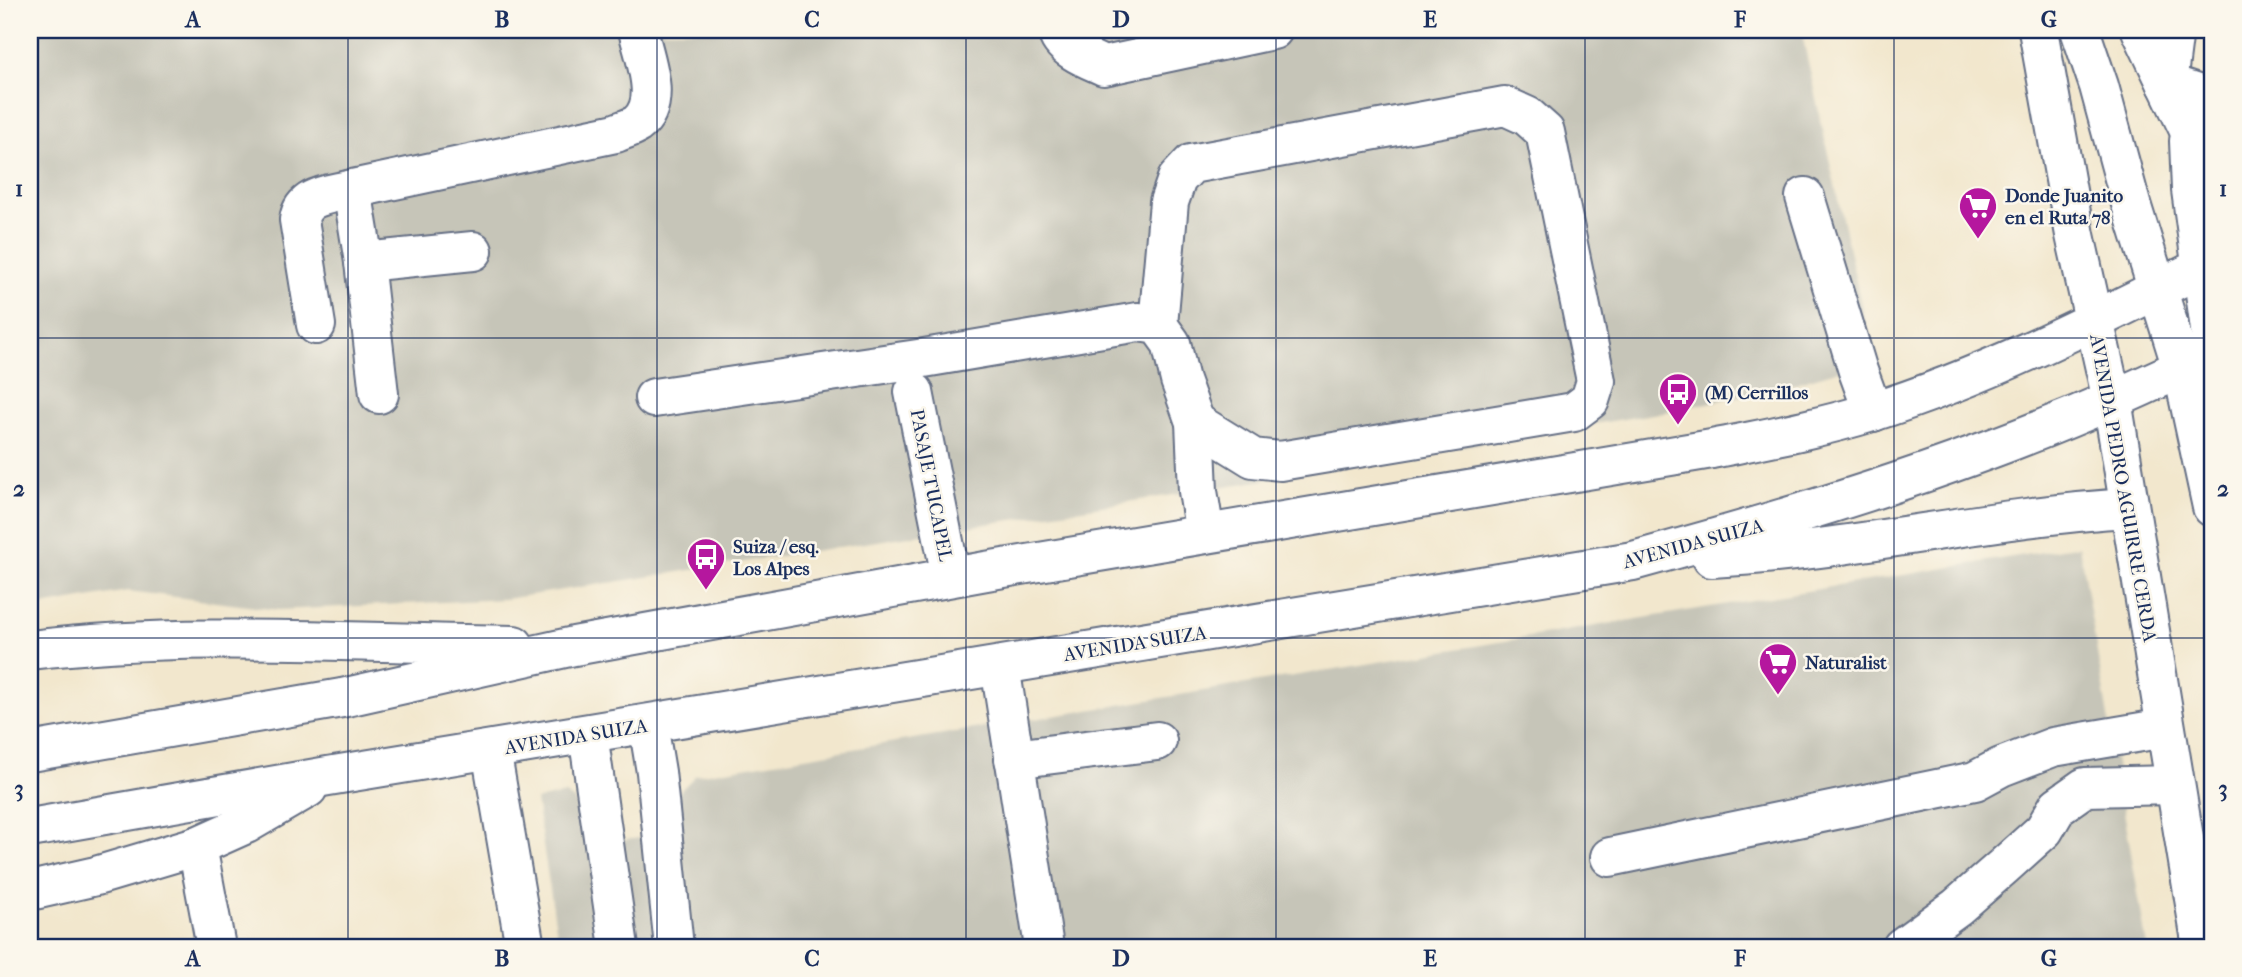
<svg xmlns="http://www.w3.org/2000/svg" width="2242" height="977" font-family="'IM FELL French Canon',serif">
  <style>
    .industrial { fill: #c6c5b8 }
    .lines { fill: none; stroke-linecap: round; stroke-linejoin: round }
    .minor-casing { stroke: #666f85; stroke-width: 42 }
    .major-casing { stroke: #666f85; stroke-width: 42 }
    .minor { stroke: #fff; stroke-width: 38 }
    .major { stroke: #fff; stroke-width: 38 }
    .grid { fill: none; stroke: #1b2f5e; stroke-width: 2; stroke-opacity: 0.55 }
    .labels { text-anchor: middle; stroke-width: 5; stroke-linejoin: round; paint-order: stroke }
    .poi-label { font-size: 19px; font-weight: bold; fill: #1b2f5e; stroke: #fbf7ec; text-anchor: start }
    .street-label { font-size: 19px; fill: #1b2f5e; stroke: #fbf7ec }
    .neatline { fill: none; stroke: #1b2f5e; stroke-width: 2.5 }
    .grid-label { font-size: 23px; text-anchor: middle; font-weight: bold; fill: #1b2f5e }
  </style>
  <rect width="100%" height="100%" fill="#fbf7ec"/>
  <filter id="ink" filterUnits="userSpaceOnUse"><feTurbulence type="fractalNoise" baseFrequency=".0143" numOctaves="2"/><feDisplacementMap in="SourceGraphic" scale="14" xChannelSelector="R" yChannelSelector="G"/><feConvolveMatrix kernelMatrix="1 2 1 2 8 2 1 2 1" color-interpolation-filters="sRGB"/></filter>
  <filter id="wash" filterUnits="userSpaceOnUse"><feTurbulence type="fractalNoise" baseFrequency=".00686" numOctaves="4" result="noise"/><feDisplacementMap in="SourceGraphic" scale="28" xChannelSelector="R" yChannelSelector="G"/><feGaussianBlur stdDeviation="1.57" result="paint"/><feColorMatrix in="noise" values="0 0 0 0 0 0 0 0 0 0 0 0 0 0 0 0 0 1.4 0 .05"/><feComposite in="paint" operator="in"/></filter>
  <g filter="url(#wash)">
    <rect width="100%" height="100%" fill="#f2e7cd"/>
    <!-- industrial -->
    <g class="industrial">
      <path d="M30,30H1801L1873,360L1779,388L1665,412L1198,491L505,599L279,610L128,591L30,608Z"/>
      <path d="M2079,546L2147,947H559L536,800L566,794L575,801L586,845L679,833L673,798L696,775Z"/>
    </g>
  </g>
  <g filter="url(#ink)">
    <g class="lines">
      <!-- minor casing -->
      <g class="minor-casing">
        <g id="minor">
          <path d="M1057,30C1060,49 1088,59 1104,66L1273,30"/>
          <path d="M2080,30L2099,86L2131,204L2182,368L2212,507"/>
          <path d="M2189,141L2191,190L2212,344"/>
          <path d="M1805,197L1858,371L1873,412"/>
          <path d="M364,262L473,251"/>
          <path d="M316,325L299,220C303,194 331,195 352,189"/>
          <path d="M1158,325L1169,202L1177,179L1191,164L1505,106L1527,116L1545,132L1596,381L1590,400L1574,412L1280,461L1253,458L1195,422"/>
          <path d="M914,392L951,577"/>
          <path d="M379,394L364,262L352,189L616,133C622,130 631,128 637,124C664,103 644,57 638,30"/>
          <path d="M654,398L918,359L1138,322L1158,325L1171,343L1180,380L1195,422L1198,491L1205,534"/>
          <path d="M1000,666L1044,947"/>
          <path d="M648,724L656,772L674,947"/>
          <path d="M588,734L619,947"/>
          <path d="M491,750L525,947"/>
          <path d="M1014,759L1157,741"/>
          <path d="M197,846L216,947"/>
          <path d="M1610,857L1975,781L2001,767L2053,747L2165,728"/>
          <path d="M1902,947L1957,907L2004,866L2044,830L2058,806L2085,787L2174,785"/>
        </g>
      </g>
      <!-- major casing -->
      <g class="major-casing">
        <g id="major">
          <path d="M2038,30L2075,235L2112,400L2202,947"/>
          <path d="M2141,30L2188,128L2212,192"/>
          <path d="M2167,84L2174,30"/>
          <path d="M2167,84L2212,99"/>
          <path d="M1712,558C1852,551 1989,516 2129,508"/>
          <path d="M30,650C191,631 351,643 514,645"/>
          <path d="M30,752L342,698L574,646L986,571L1712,449C1766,438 1820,428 1872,412C1990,375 2102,317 2212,262"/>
          <path d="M30,828L328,776L1633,561C1831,507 2028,446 2212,353"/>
          <path d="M30,891L96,876L197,846L246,824L308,788"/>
        </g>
      </g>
      <!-- minor -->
      <use href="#minor" class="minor"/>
      <!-- major -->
      <use href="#major" class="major"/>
    </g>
  </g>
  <!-- grid -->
  <path class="grid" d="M348,30V947M657,30V947M966,30V947M1276,30V947M1585,30V947M1894,30V947M30,338H2212M30,638H2212"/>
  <!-- icons -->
  <defs>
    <g id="supermarket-pin" transform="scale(2.0125)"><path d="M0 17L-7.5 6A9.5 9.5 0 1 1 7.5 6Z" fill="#b5179e" stroke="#fbf7ec"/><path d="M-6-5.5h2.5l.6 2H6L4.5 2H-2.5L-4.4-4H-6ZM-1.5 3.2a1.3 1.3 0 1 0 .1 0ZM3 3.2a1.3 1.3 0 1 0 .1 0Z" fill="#fff"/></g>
    <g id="bus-pin" transform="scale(2.0125)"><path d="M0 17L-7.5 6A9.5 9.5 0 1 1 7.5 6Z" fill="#b5179e" stroke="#fbf7ec"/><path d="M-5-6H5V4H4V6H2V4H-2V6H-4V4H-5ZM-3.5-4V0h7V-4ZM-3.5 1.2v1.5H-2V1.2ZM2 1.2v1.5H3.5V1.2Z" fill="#fff"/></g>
  </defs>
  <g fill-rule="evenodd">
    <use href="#supermarket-pin" x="1978" y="206"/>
    <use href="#bus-pin" x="1678" y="392"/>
    <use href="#bus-pin" x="706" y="557"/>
    <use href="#supermarket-pin" x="1778" y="662"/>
  </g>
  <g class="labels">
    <!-- poi labels -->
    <g class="poi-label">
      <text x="2005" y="202">Donde Juanito<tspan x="2005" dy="22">en el Ruta 78</tspan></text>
      <text x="1705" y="399">(M) Cerrillos</text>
      <text x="733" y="553">Suiza / esq.<tspan x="733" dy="22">Los Alpes</tspan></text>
      <text x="1805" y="669">Naturalist</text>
    </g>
    <!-- street labels -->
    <g class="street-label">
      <text transform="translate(932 485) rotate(79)" y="7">PASAJE TUCAPEL</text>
      <text transform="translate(2124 488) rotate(80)" y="7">AVENIDA PEDRO AGUIRRE CERDA</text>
      <text transform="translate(1693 543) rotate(-15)" y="7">AVENIDA SUIZA</text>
      <text transform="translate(1135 643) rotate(-9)" y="7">AVENIDA SUIZA</text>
      <text transform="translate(576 736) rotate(-9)" y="7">AVENIDA SUIZA</text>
    </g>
  </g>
  <!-- margin -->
  <rect width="2242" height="977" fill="none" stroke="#fbf7ec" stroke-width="77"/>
  <rect x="38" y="38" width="2166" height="901" class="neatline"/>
  <g class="grid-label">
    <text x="193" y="27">A</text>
    <text x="502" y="27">B</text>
    <text x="812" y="27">C</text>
    <text x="1121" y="27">D</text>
    <text x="1430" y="27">E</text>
    <text x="1740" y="27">F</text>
    <text x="2049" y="27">G</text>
    <text x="19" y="196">1</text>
    <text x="2223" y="196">1</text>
    <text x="19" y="496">2</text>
    <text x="2223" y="496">2</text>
    <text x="19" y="796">3</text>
    <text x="2223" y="796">3</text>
    <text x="193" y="966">A</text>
    <text x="502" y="966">B</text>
    <text x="812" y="966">C</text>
    <text x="1121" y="966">D</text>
    <text x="1430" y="966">E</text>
    <text x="1740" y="966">F</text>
    <text x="2049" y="966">G</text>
  </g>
</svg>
